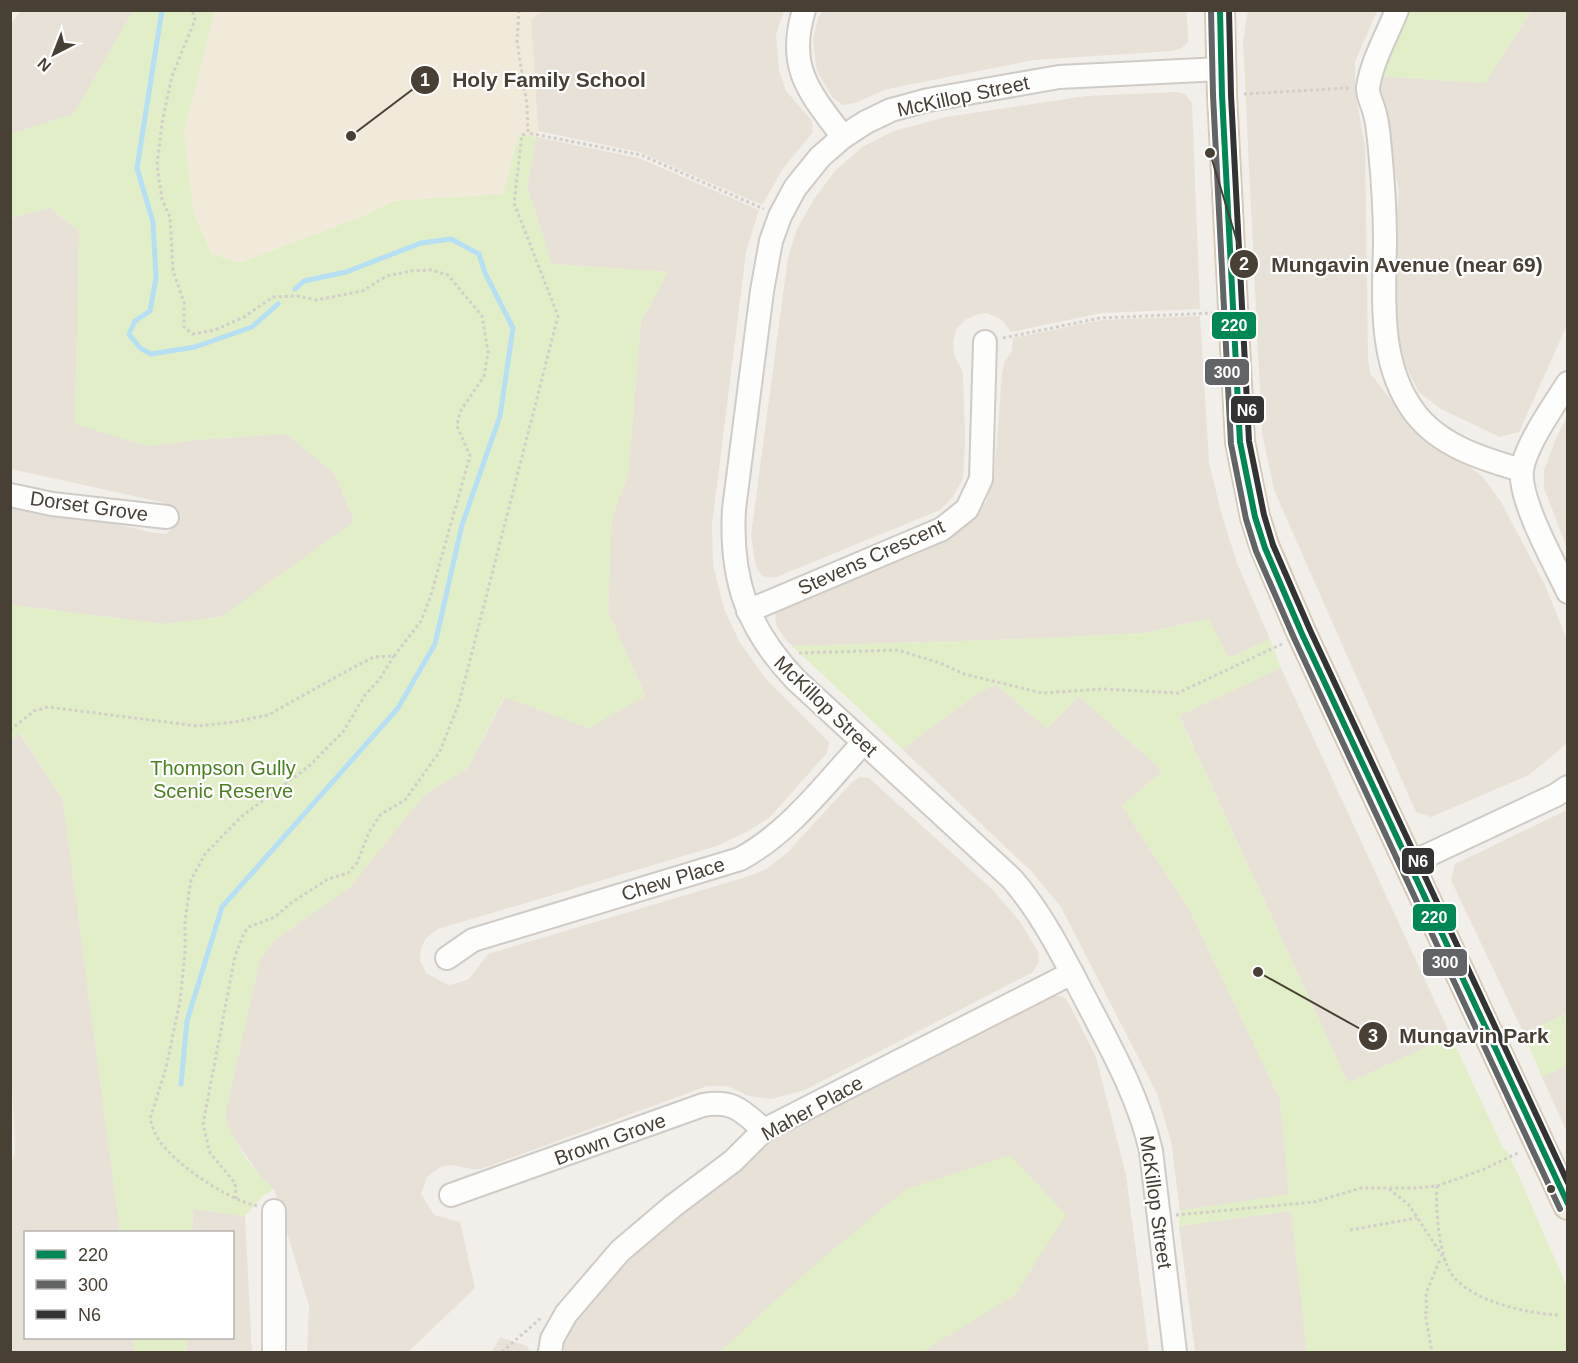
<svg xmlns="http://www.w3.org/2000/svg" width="1578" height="1363" font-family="Arial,sans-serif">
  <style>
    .residential { fill: #e7e1d7 }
    .education { fill: #f1eadb }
    .green { fill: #e2eec8 }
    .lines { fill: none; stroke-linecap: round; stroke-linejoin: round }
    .stream { stroke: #b6dff4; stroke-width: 5 }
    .minor-casing { stroke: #cfcbc6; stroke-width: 26 }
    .major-casing { stroke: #d6cab6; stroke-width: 32 }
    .path { stroke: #d2cfca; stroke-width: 3; stroke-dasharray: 3 3; stroke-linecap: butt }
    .minor { stroke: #fdfdfc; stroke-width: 22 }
    .major { stroke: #f1ece4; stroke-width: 28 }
    .bus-1-casing { stroke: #fff; stroke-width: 10 }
    .bus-2-casing { stroke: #fff; stroke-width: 10 }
    .bus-3-casing { stroke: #fff; stroke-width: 10 }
    .bus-1 { stroke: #008854; stroke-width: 6 }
    .bus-2 { stroke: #636466; stroke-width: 6 }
    .bus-3 { stroke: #333; stroke-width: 6 }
    .bus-dot { fill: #494035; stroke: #fff; stroke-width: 2 }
    .labels { text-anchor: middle; stroke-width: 4.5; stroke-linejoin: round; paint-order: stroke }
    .street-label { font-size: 20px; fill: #494035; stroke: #fff }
    .park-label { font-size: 20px; fill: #4c8122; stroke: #fff }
    .leader { fill: none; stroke: #494035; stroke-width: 2 }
    .callout-dot { fill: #494035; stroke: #fff; stroke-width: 2 }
    .mark-label { font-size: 18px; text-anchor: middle; font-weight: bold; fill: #fff }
    .callout-label { font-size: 21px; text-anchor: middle; font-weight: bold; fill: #494035; stroke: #fff; stroke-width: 4.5; stroke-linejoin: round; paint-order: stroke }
    .line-badge { stroke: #fff; stroke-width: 2 }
    .badge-label { font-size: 16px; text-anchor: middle; font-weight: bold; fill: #fff }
  </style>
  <rect width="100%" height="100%" fill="#f2efea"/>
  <!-- residential -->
  <g class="residential">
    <path d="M544,10L784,11L776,34L779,70L786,91L812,121L813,132L782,170L762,205L639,152L538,131L531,19Z"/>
    <path d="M21,11H133L74,114L11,134L10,24Z"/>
    <path d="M823,11H1187L1188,42L1182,48L1172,51L1034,60L887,89L855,103L843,105L833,98L817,71L813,41L818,18Z"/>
    <path d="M1248,11H1377L1355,62V91L1365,147L1368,359L1370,373L1404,417L1483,477L1501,502L1545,585L1567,640L1568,740L1564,746L1529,775L1431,817L1416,812L1274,490L1262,433L1243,41Z"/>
    <path d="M1531,11H1567V325L1519,432L1500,437L1441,409L1419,392L1402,359L1388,296L1399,192L1376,76L1485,83Z"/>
    <path d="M1176,92L1185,94L1192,103L1200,309L1101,313L1011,332L1002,320L987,313L975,315L965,320L956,330L953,342L954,355L963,372L965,442L963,478L953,497L940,510L774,578L762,576L756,567L751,535L788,257L797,229L814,199L836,170L862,147L894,131L946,117L1086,96Z"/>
    <path d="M536,137L639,158L759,210L746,252L712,525L713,565L724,608L739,641L765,678L829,742L827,753L769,818L748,831L717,846L438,929L426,938L421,948L420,960L426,973L448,985L458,983L469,979L488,954L746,877L767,869L788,852L852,782L860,777L869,778L993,890L1021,923L1038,952L1039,962L1033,972L805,1090L771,1099L749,1096L727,1086H707L481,1169H471L452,1165L440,1167L427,1177L421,1194L434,1215L460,1222L475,1288L408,1352H307L309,1306L274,1189L263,1180L231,1134L225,1115L260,959L274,941L351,886L425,794L468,768L505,697L589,728L645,695L608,612L612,517L628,476L641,322L668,272L552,264L527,187Z"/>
    <path d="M50,208L79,231L75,423L148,446L206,439L287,434L334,473L355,522L221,617L164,624L11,605V501L155,533L166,534L176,526L177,511L161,502L11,469V218Z"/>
    <path d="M1200,316L1209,462L1221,512L1237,563L1270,639L1229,658L1208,619L1144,633L1025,639L792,646L785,639L776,625L775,611L966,522L986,502L994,478L1002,374L1004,363L1012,351L1013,338L1101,320Z"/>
    <path d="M1567,417H1568L1567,548L1544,488V470L1557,436Z"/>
    <path d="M1281,668L1451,1036L1348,1083L1179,715Z"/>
    <path d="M995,684L1047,728L1079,696L1163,771L1122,806L1189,909L1280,1099L1289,1195L1180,1211L1171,1141L1157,1094L1061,907L1032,872L902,749L977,694Z"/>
    <path d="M19,732L63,801L120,1232H26V1338H133L135,1352H11L10,1174L15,1149L10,1033V741Z"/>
    <path d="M1567,810V1013L1524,1034L1451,880L1455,864Z"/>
    <path d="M1045,993L1066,998L1096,1057L1126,1175L1149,1352H559L561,1334L638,1233L783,1118Z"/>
    <path d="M1567,1065V1132L1542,1077Z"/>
    <path d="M193,1209L245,1216L252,1352H186L187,1338H232V1232H192Z"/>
    <path d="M1291,1211L1307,1352H1195L1179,1226Z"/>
    <path d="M500,1337L527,1346L530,1352H492Z"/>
  </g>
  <!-- education -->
  <path class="education" d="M215,11H544L531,19L538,131L536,137L519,134L503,194L394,201L363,216L239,263L212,254L194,214L184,133Z"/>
  <!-- green -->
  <g class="green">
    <path d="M133,11H215L184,133L194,214L212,254L239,263L363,216L394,201L503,194L519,134L536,137L527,187L552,264L668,272L641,322L628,476L612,517L608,612L645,696L589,728L504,697L468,768L425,794L351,886L274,941L260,959L225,1115C233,1142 252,1171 274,1189L263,1196L245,1216L193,1209L192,1232H120L63,801L20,732L11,741V605L164,624L221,617L355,521L334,473L287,434L206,439L148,446L75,424L79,231L50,208L11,218V134L74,114Z"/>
    <path d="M1400,11H1531L1485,83L1376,76Z"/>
    <path d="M1209,619L1229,658L1270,639L1281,668L1179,716L1348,1083L1451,1036L1504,1150L1506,1149L1513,1163L1567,1287V1352H1307L1291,1211L1179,1226L1180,1211L1289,1194L1280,1099L1189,909L1122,806L1163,771L1079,696L1047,728L995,684L977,694L902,749L792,646L1025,639L1144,633Z"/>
    <path d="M1567,1013V1065L1542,1077L1524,1034Z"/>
    <path d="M1010,1155L1066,1215L1015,1295L922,1352H720L803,1275L906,1189Z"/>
    <path d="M133,1338H187L186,1352H135Z"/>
  </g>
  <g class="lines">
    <!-- stream -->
    <g class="stream">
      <path d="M162,10L137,168L153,222L156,278L150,311L135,321L129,334L140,348L151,354L195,347L252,327L278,304"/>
      <path d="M181,1084L187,1021L222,907L398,708L435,644L462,525L500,416L513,328L485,273L479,254L451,239L421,243L346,272L304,281L295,289"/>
    </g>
    <!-- minor casing -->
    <g class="minor-casing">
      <g id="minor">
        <path d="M804,10C786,68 810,93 843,137"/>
        <path d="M1397,10C1387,35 1372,61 1368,87C1367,95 1373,105 1375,114C1378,125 1379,138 1380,150C1383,180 1385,211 1385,241C1384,298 1378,365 1415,413C1440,446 1483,459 1521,470"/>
        <path d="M1568,383C1554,405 1525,446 1522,470C1518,499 1555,564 1568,592"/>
        <path d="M10,495L52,504L167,517"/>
        <path d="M748,611L942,529L967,509L981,479L985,342"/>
        <path d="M1409,864L1556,795L1568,787"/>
        <path d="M447,958L473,940L740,859C790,832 825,784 863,743"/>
        <path d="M451,1195L703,1105C734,1100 742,1111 764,1130"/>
        <path d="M274,1211V1352"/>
        <path d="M550,1352L552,1339L566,1314L620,1251L673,1206L733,1161L764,1130L1072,973"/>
        <path d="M1175,1352L1151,1151C1139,1098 1113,1052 1088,1004C1065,960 1044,916 1012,879L796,680C747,629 730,579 734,509L762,291L771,241L780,216L795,188L820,157L843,137L866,122L891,110L928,100L1059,77L1221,69"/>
      </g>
    </g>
    <!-- major casing -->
    <g class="major-casing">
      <path id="major" d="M1220,10L1222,95L1240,442L1255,517L1265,548L1302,634L1568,1205"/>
    </g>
    <!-- path -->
    <g class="path">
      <path d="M519,10L517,41L527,105L528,133L641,155L764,209"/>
      <path d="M1244,94L1349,88"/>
      <path d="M1003,338L1100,318L1213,313"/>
      <path d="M799,653L898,650L940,663L964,674L1042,693L1102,689L1178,693L1282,644"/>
      <path d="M10,730L34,711L48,707L198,726L234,722L268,715L354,667L374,657L394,656L421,621L430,598L470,456L457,426L460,412L484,376L488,352L482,316L448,275L431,270L411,271L387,276L362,291L317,300L297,296L273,297L244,317L215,330L193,334L184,327V302L173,271L170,217L162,199L157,165L162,123L172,76L195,20L192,10"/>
      <path d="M1437,1186C1435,1207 1439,1259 1453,1276C1474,1302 1526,1313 1558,1315"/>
      <path d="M1389,1189L1409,1205L1445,1260L1439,1262L1426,1293L1427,1312L1425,1313L1432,1352"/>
      <path d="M236,1199L235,1183L210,1153L203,1124L235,956L244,933L249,927L275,917L291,903L328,879L348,873L357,863L369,832L381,814L405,800L440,751L459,703L558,316L514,203L522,135L528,133"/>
      <path d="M257,1206C227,1199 173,1164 157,1137C154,1131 152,1125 150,1119L166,1068L180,1001L185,952V920L191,880L205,854L242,816L308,767L343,732L365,695L379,680L394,656"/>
      <path d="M1176,1215L1314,1202L1361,1188H1412L1437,1186L1482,1170L1520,1152"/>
      <path d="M1350,1230L1417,1218"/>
      <path d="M502,1352L541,1318"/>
    </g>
    <!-- minor -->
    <use href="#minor" class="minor"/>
    <!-- major -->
    <use href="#major" class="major"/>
    <!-- bus-1 casing -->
    <g class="bus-1-casing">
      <path id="bus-1" d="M1220,10L1222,95L1240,442L1255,517L1265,548L1302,634L1568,1204"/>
    </g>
    <!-- bus-2 casing -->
    <g class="bus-2-casing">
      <path id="bus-2" d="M1211,10L1213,95L1231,444L1246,519L1256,551L1294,638L1560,1209"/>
    </g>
    <!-- bus-3 casing -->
    <g class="bus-3-casing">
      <path id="bus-3" d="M1229,10L1231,95L1249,441L1264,515L1273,545L1310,630L1568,1183"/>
    </g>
    <!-- bus-1 -->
    <use href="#bus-1" class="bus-1"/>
    <!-- bus-2 -->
    <use href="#bus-2" class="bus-2"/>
    <!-- bus-3 -->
    <use href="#bus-3" class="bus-3"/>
  </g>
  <!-- markers -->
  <circle class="bus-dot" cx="1551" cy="1189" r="5"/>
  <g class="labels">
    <!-- street labels -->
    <g class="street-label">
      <text transform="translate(963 96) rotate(-12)" y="7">McKillop Street</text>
      <text transform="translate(89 506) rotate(8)" y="7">Dorset Grove</text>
      <text transform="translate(871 557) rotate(-24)" y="7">Stevens Crescent</text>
      <text transform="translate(826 706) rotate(44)" y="7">McKillop Street</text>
      <text transform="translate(673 879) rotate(-17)" y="7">Chew Place</text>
      <text transform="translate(812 1108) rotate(-29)" y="7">Maher Place</text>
      <text transform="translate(610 1139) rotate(-20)" y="7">Brown Grove</text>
      <text transform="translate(1156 1202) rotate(82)" y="7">McKillop Street</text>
    </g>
    <!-- park labels -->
    <g class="park-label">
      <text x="223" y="775">Thompson Gully<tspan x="223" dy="23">Scenic Reserve</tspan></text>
    </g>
  </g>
  <!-- callouts -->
  <path class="leader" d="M351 136L425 80M1210 153L1244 264M1258 972L1373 1036"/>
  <g class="callout-dot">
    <circle cx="351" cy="136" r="6"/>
    <circle cx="1210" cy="153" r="6"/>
    <circle cx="1258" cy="972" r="6"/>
    <circle cx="425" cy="80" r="15"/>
    <circle cx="1244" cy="264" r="15"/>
    <circle cx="1373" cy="1036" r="15"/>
  </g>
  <g class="mark-label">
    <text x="425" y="86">1</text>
    <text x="1244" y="270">2</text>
    <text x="1373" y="1042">3</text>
  </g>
  <g class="callout-label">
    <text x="549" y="87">Holy Family School</text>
    <text x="1407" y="272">Mungavin Avenue (near 69)</text>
    <text x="1474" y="1043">Mungavin Park</text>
  </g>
  <g class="line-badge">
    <rect x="1211" y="311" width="46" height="29" rx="6" fill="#008854"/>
    <rect x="1204" y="358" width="46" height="28" rx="6" fill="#636466"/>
    <rect x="1230" y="395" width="35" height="29" rx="6" fill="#333"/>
    <rect x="1401" y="847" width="34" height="28" rx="6" fill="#333"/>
    <rect x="1412" y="903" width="45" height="29" rx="6" fill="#008854"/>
    <rect x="1422" y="948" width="46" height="29" rx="6" fill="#636466"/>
  </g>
  <g class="badge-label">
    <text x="1234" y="331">220</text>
    <text x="1227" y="378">300</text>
    <text x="1247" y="416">N6</text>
    <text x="1418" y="867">N6</text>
    <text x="1434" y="923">220</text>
    <text x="1445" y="968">300</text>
  </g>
  <!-- border -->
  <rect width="1578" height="1363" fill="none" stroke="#494035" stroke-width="24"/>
  <!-- legend -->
  <rect x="24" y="1231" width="210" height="108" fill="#ffffff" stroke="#b6b3ae" stroke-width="1.5"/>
  <rect x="36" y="1250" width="30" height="9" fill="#008854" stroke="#b6b3ae" stroke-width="1.5"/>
  <text x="78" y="1261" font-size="18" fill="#494035">220</text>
  <rect x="36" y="1280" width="30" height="9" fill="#636466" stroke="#b6b3ae" stroke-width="1.5"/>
  <text x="78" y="1291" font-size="18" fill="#494035">300</text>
  <rect x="36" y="1310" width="30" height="9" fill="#333333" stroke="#b6b3ae" stroke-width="1.5"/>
  <text x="78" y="1321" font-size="18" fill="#494035">N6</text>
  <!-- north arrow -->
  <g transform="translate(54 54) rotate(222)" stroke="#ffffff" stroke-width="4.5" paint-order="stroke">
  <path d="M0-4.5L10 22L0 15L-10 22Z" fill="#494035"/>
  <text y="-9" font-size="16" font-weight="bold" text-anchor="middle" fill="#494035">N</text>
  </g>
</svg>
